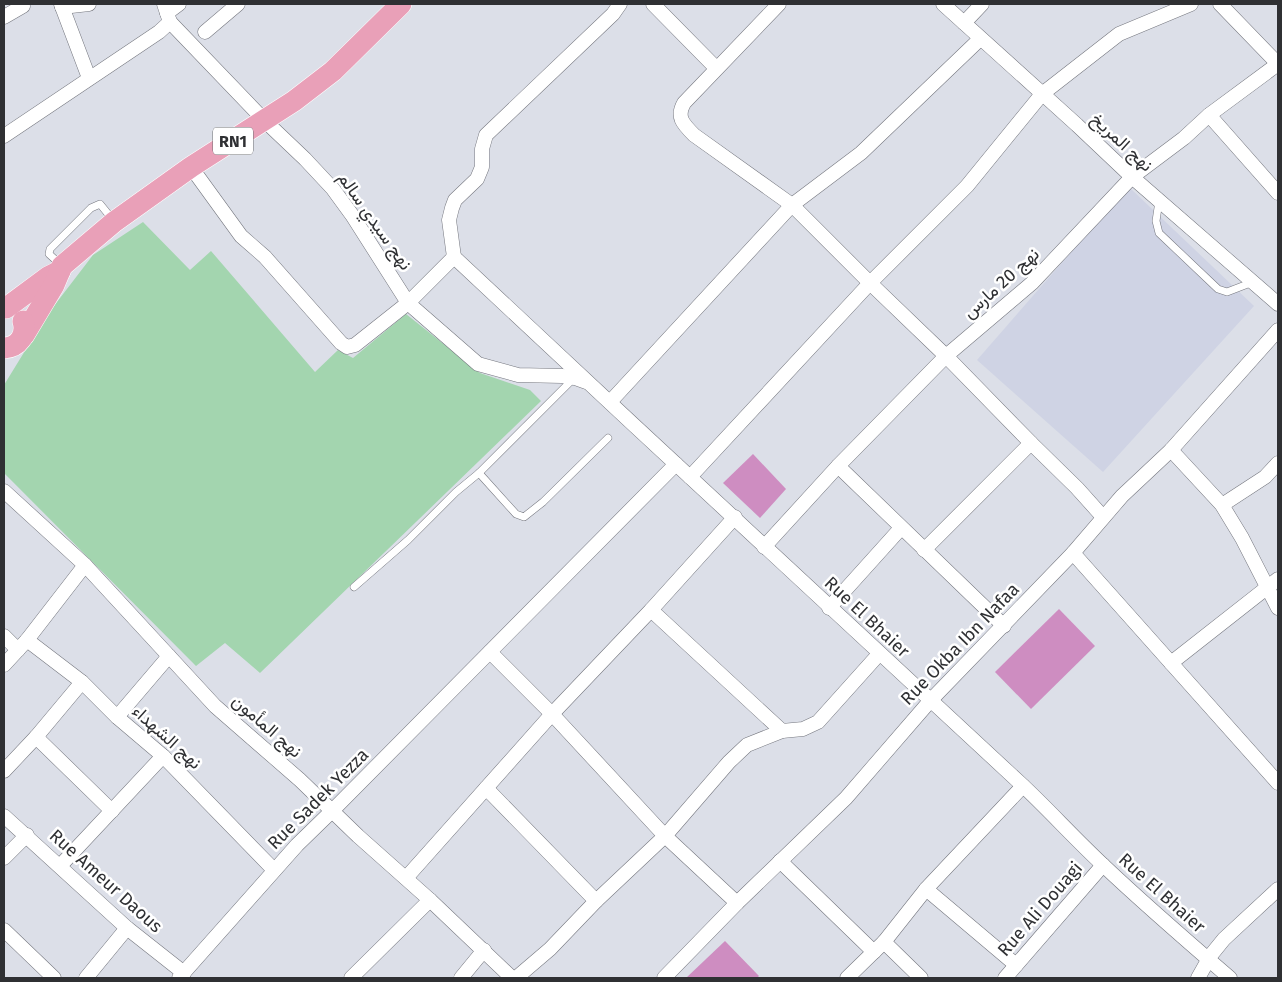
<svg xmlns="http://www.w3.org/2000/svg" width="1282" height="982" font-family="'Fira Sans',Vazirmatn,sans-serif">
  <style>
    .built { fill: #cfd3e4 }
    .green { fill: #a3d5af }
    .building { fill: #ce8dc1 }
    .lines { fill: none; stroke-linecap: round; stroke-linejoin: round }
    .service-casing { stroke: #75777f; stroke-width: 8 }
    .minor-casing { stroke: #75777f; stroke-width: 15 }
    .primary-casing { stroke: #fff; stroke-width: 22 }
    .service { stroke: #fff; stroke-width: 7 }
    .minor { stroke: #fff; stroke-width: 14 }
    .primary { stroke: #e9a0b8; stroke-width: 21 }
    .labels { text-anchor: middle; stroke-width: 5; stroke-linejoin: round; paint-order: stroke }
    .shield { fill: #fff; stroke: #6d6e70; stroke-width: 1 }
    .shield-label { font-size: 16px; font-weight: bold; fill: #2f3033 }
    .street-label { font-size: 18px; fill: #2f3033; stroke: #fff }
  </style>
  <rect width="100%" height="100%" fill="#dcdfe8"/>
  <!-- built -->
  <path class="built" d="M1130,188L1254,306L1103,472L977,360L1087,234Z"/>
  <!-- green -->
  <path class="green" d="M143,222L190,270L211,251L315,372L338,350L353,358L406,314L480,373L530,390L541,401L260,673L225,643L196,666L4,473V385L47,315L93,255Z"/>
  <!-- building -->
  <g class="building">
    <path d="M753,454L786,489L760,518L723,483Z"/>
    <path d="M1059,609L1095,646L1031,709L995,672Z"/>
    <path d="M725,941L759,976L757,978H686Z"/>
  </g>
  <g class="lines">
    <!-- service casing -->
    <g class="service-casing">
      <g id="service">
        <path d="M1159,201L1156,221L1159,233L1218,289L1227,292L1253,282"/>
        <path d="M61,265L49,254L50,249L91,208L100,204L113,220"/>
        <path d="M479,473L516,514L524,517L543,502L608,438"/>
        <path d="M354,587L408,540L456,492L479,473L574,378"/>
      </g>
    </g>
    <!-- minor casing -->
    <g class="minor-casing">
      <g id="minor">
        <path d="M61,4L89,78"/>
        <path d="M653,4L716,68"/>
        <path d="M779,4L684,103C676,117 683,124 694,135L792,205L870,283L946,356L1031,443L1077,488L1103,517"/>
        <path d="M943,4L1077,125L1132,177L1278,304"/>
        <path d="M1220,4L1278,64"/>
        <path d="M62,7L89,4"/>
        <path d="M167,13L179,4"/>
        <path d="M4,17L23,6"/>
        <path d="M170,22L265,121L305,159L333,189L352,215L408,303L478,364L518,375L562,376L575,378L586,382"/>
        <path d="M964,23L982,4"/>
        <path d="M205,32L238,4"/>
        <path d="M1209,115L1278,193"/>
        <path d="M4,136L159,32L170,22L164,4"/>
        <path d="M191,167L241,236L265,257L341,343L347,347L355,345L408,303L454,257C642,433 830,608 1020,783C1048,809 1074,838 1103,865C1144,904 1187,941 1230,978"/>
        <path d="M454,257L449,220L452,208L455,200L477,179L482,167V149L486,135L613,14L620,4"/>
        <path d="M610,402L792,205L861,153L980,39"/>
        <path d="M1171,450L1222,505L1242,538L1278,608"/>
        <path d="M838,466L1004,626"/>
        <path d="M690,477L870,283L967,186L1042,94L1119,34L1191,4"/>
        <path d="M4,491L85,565L215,706L300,780L358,836L430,900L512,978"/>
        <path d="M1222,505L1265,477L1278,463"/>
        <path d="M764,547L838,466L946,356L1032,283L1132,177L1184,138L1209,115L1278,64"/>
        <path d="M924,550L1031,443"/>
        <path d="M1073,553L1171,663"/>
        <path d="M1278,579L1171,663L1278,783"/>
        <path d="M829,608L901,528"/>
        <path d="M651,610L782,731"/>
        <path d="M4,636L18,650"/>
        <path d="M27,640L82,682L117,717L163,756L274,870"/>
        <path d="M490,652L552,714L665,836L729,762L747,745L782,731L803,729L818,722L879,654"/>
        <path d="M4,665L27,640L85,565"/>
        <path d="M117,717L169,656"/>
        <path d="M36,737L112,811"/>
        <path d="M4,771L36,737L82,682"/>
        <path d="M486,788L596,901L550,949L516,978"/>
        <path d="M4,816L127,928L184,973"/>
        <path d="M4,858L27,835"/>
        <path d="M780,861L874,952"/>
        <path d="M60,866L163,756"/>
        <path d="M406,878L552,714L651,610L735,517"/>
        <path d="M926,889L1016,965"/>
        <path d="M596,901L665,836L737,903"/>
        <path d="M4,930L54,978"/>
        <path d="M884,942L921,978"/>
        <path d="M86,978L127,928"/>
        <path d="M179,978L297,845L332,811L676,464"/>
        <path d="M351,978L430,900"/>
        <path d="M461,978L484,950"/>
        <path d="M664,978L737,903L846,798L930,701L1073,553L1122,496L1171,450L1278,330"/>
        <path d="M847,978L884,942L926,889L1023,786"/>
        <path d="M1005,978L1103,865"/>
        <path d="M1198,978L1211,955L1224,939L1278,889"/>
      </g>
    </g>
    <!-- primary casing -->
    <g class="primary-casing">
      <g id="primary">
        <path d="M6,308L48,277L60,271"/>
        <path d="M24,335L54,285L62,266L114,222L191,167L294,101L333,71L401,4"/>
        <path d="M4,348C19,347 27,335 23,321"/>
      </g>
    </g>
    <!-- service -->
    <use href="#service" class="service"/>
    <!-- minor -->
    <use href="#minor" class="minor"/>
    <!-- primary -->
    <use href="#primary" class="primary"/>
  </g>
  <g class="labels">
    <!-- shield labels -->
    <rect class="shield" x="213" y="127.5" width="40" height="27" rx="4"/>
    <g class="shield-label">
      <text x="233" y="147">RN1</text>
    </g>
    <!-- street labels -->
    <g class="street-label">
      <text transform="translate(1122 142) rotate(43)" y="6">نهج المريخ</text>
      <text transform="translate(375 221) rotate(55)" y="6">نهج سيدي سالم</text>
      <text transform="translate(1001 283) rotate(-42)" y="6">نهج 20 مارس</text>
      <text transform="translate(867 617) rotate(43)" y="6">Rue El Bhaier</text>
      <text transform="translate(960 644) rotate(-46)" y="6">Rue Okba Ibn Nafaa</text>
      <text transform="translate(267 726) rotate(41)" y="6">نهج المأمون</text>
      <text transform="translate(167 737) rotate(42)" y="6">نهج الشهداء</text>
      <text transform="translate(318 799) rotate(-45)" y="6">Rue Sadek Yezza</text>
      <text transform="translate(106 881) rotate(42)" y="6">Rue Ameur Daous</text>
      <text transform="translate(1162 893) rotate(42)" y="6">Rue El Bhaier</text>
      <text transform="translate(1040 909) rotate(-49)" y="6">Rue Ali Douagi</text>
    </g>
  </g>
  <!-- border -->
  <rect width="1282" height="982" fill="none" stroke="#2f3033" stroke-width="10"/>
</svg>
